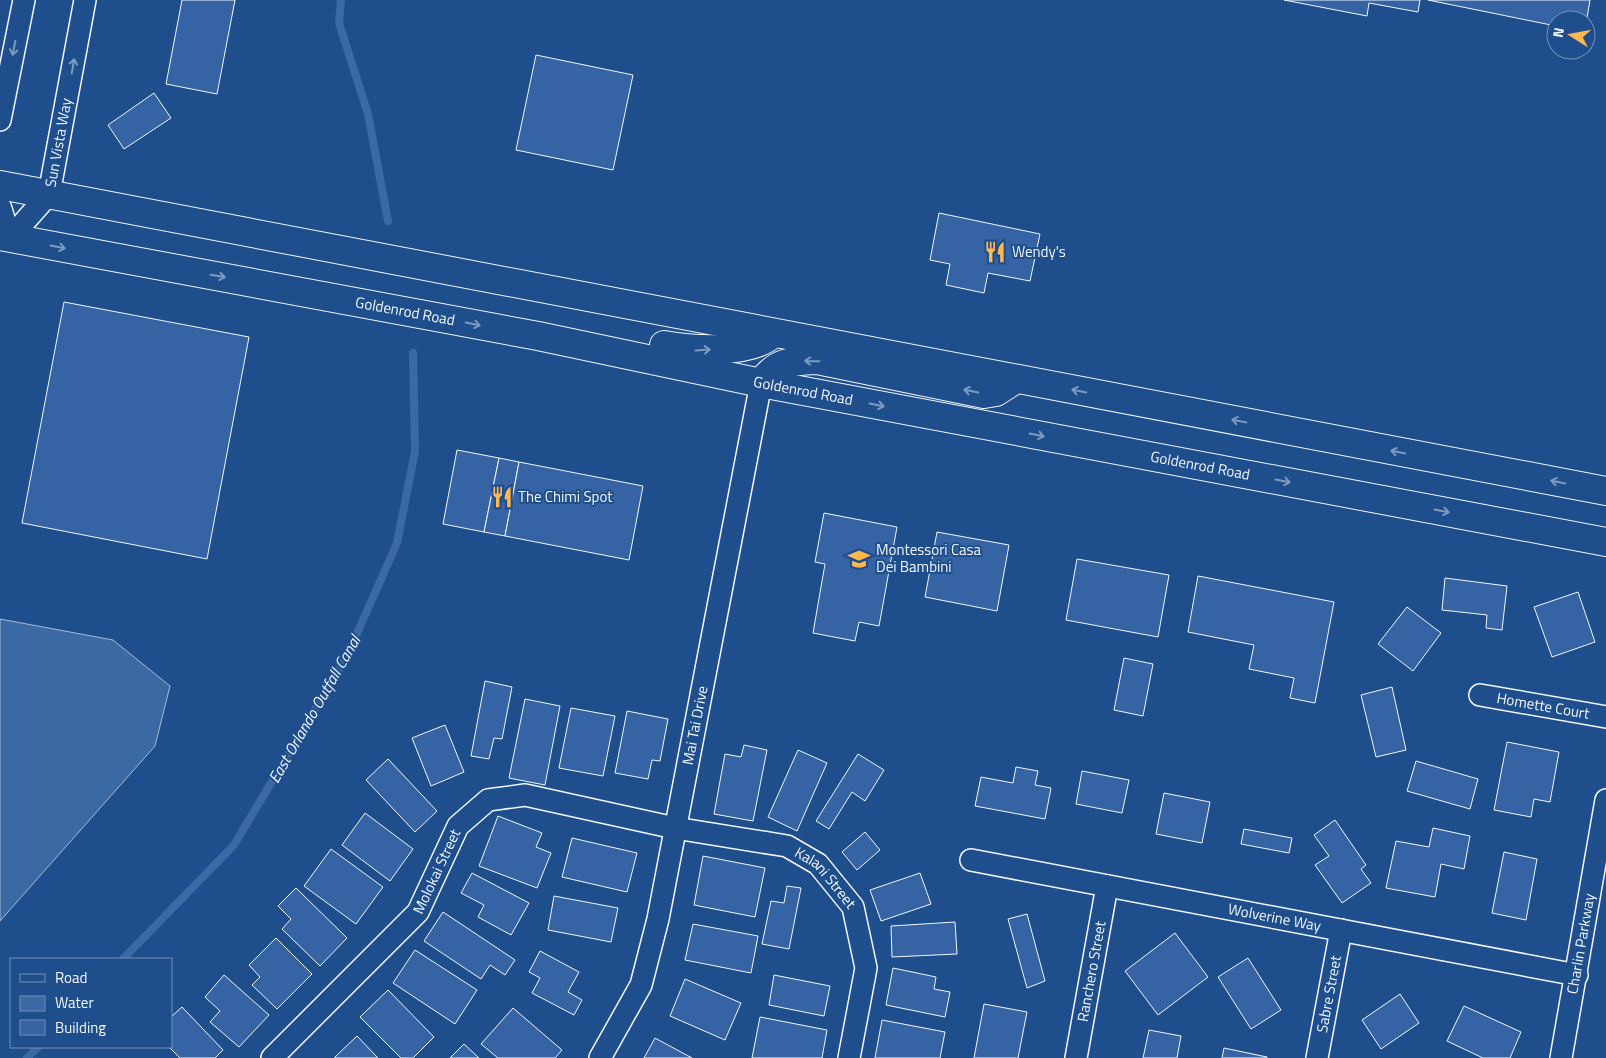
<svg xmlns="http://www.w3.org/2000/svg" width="1606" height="1058" font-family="'Titillium Web',sans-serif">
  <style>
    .water { fill: #3b69a3; stroke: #a8bbd7 }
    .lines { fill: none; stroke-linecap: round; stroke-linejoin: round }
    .stream { stroke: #3b69a3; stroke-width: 8 }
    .building { fill: #3563a3; stroke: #f2f6ff }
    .street-casing { stroke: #f2f6ff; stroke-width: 24 }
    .secondary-casing { stroke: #f2f6ff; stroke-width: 30 }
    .street { stroke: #1f4e8c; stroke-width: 21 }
    .secondary { stroke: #1f4e8c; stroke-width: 28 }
    .oneway { stroke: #7e9ac0 }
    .labels { text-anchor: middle; stroke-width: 4; stroke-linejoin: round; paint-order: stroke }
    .street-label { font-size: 15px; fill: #f2f6ff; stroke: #1f4e8c }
    .poi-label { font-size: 15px; fill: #f2f6ff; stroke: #1f4e8c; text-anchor: start }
    .water-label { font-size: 16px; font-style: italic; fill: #f2f6ff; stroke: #1f4e8c }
  </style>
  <rect width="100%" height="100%" fill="#1f4e8c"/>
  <!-- water -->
  <path class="water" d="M0,619L113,640L170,686L155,746L0,921Z"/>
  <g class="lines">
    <!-- stream -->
    <g class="stream">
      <path d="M341,0L339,23L368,114L388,221"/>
      <path d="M123,959L234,845L348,654L397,543L415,451L413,353"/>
      <path d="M27,1058L38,1047"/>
    </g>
  </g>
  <!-- building -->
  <g class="building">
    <path d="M182,0H235L217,94L166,84Z"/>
    <path d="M1284,0H1420L1418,12L1369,3L1367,16Z"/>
    <path d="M1428,0H1590L1586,24V20H1556V26Z"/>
    <path d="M536,55L633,75L613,170L516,150Z"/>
    <path d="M154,93L171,118L124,149L108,125Z"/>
    <path d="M939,213L1040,234L1030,281L988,273L984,293L946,285L950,264L930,260Z"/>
    <path d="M64,302L249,337L207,559L22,523Z"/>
    <path d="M457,450L499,458L484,532L443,524Z"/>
    <path d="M499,458L519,462L505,536L484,532Z"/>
    <path d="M519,462L643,486L629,560L505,536Z"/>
    <path d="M824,513L897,527L879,626L859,622L855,641L813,633L825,564L815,562Z"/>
    <path d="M937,532L1009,545L997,611L925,597Z"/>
    <path d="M1077,559L1169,575L1158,637L1066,620Z"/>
    <path d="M1198,576L1334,602L1315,703L1290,698L1294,678L1249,669L1254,645L1188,632Z"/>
    <path d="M1445,578L1507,586L1502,630L1486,628L1487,615L1442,610Z"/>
    <path d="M1578,592L1595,642L1552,657L1534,607Z"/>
    <path d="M1407,607L1441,633L1413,671L1378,644Z"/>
    <path d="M1124,658L1153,664L1143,716L1114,710Z"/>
    <path d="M485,681L512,687L502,739L494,738L489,759L471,756Z"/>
    <path d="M1392,687L1406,750L1376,757L1361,695Z"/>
    <path d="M525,699L560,706L545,785L509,778Z"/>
    <path d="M571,708L615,716L603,776L559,768Z"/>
    <path d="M627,711L668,719L660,761L652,760L648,779L615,773Z"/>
    <path d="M445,725L464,772L431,786L412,738Z"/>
    <path d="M1507,742L1559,752L1550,802L1534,799L1531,817L1494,810Z"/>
    <path d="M744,745L767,750L753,821L714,814L725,754L741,757Z"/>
    <path d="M798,750L827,763L797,831L768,817Z"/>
    <path d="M858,754L884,770L865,801L852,792L829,829L816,821Z"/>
    <path d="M388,759L437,811L415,832L366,780Z"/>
    <path d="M1416,761L1478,779L1470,809L1407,791Z"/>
    <path d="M1016,767L1038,771L1035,785L1051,788L1045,819L975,806L981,777L1013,783Z"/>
    <path d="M1082,771L1129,780L1122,813L1076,804Z"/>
    <path d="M1164,793L1210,802L1202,843L1156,834Z"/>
    <path d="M365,813L413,849L390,881L342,845Z"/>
    <path d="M498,816L542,833L536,847L551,853L537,888L479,866Z"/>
    <path d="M1335,820L1366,865L1361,869L1371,883L1342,903L1315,865L1329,856L1314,835Z"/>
    <path d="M1433,828L1470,836L1464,869L1441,864L1435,897L1386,888L1396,841L1429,847Z"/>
    <path d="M1244,829L1292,838L1289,853L1241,844Z"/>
    <path d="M865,832L880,850L857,870L842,852Z"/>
    <path d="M572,838L637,853L627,892L562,877Z"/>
    <path d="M331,849L383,887L356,924L304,886Z"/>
    <path d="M1504,852L1537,859L1526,920L1492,913Z"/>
    <path d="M703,856L765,868L755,917L694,905Z"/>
    <path d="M472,873L529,903L511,935L478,917L484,905L461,893Z"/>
    <path d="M920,873L931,904L881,921L870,890Z"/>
    <path d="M787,886L801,888L789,949L762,944L771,901L784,903Z"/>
    <path d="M296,888L347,938L320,966L282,929L291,919L278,906Z"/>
    <path d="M554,896L618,908L611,942L548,930Z"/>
    <path d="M443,912L515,960L505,975L490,965L481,979L424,941Z"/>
    <path d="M1027,914L1045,981L1027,988L1008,919Z"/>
    <path d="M955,922L957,954L892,957L891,926Z"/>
    <path d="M693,924L758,936L751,973L685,960Z"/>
    <path d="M1175,933L1208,977L1158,1015L1125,971Z"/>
    <path d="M276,938L312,974L277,1009L252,985L260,977L249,965Z"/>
    <path d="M415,950L477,990L455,1024L393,983Z"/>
    <path d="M540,951L579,972L568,992L582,1000L574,1015L532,993L540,978L529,972Z"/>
    <path d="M1248,958L1281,1010L1251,1029L1218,977Z"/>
    <path d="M893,968L936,977L934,989L950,992L945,1017L886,1005Z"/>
    <path d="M224,975L269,1015L239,1047L210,1022L220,1011L205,997Z"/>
    <path d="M774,975L830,986L824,1016L769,1005Z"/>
    <path d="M685,979L741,1003L725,1040L670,1016Z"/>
    <path d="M388,990L434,1037L413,1058H401L360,1017Z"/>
    <path d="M1400,994L1419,1023L1381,1049L1362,1020Z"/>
    <path d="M984,1004L1027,1012L1018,1058H974Z"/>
    <path d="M1464,1006L1521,1032L1510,1058H1483L1447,1041Z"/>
    <path d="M182,1007L223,1050L215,1058H180L169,1047H171V1017Z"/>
    <path d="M513,1008L562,1050L555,1058H498L481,1044Z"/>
    <path d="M760,1017L827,1030L822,1058H752Z"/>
    <path d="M882,1020L945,1032L940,1058H875Z"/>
    <path d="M1149,1030L1181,1036L1177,1058H1143Z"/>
    <path d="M357,1036L378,1058H334Z"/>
    <path d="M655,1038L692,1058H644Z"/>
    <path d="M464,1044L479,1058H450Z"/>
    <path d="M1224,1048L1267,1057V1058H1222Z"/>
  </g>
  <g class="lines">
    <!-- street casing -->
    <g class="street-casing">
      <g id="street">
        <path d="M0,120L24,0"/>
        <path d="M0,206L10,238"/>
        <path id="s1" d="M10,238L49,194L85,0"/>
        <path id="s2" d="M1480,695L1606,717"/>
        <path id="s3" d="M971,860L1577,975"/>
        <path id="s4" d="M272,1058L418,912L458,826L488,800L525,795L675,828L787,846L818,864L853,907L866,968L849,1058"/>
        <path id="s5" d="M600,1058L641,985L658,919L761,383"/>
        <path id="s6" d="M1076,1058L1107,886"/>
        <path id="s7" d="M1317,1058L1341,930"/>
        <path id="s8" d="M1561,1058L1606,800"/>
      </g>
    </g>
    <!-- secondary casing -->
    <g class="secondary-casing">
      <g id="secondary">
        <path d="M0,185L1606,491"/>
        <path id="s9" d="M0,236L538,336L761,383L1606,542"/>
        <path d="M664,345C691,350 753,355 773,333"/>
        <path d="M761,383C777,361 791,361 817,360L984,394L996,392L1016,379"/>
      </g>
    </g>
    <!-- street -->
    <use href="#street" class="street"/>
    <!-- secondary -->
    <use href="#secondary" class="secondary"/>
  </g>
  <!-- one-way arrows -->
  <defs><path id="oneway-shaft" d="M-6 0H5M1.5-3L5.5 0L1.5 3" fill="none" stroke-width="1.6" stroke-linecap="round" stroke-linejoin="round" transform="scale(1.25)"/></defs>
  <g class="oneway">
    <use href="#oneway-shaft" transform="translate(14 48) rotate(101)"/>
    <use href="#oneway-shaft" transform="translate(73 66) rotate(-80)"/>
    <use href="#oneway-shaft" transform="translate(58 247) rotate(11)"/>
    <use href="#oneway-shaft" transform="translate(218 276) rotate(10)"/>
    <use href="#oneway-shaft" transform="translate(473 324) rotate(11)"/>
    <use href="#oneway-shaft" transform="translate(703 350) rotate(-4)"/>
    <use href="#oneway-shaft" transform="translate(812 361) rotate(-179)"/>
    <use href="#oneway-shaft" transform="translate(971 391) rotate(-169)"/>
    <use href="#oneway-shaft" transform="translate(1079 391) rotate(-169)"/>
    <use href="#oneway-shaft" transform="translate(877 405) rotate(11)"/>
    <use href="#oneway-shaft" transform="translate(1239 421) rotate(-169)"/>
    <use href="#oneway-shaft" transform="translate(1037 435) rotate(11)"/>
    <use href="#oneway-shaft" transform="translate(1398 452) rotate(-169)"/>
    <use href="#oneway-shaft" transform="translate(1283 481) rotate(11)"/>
    <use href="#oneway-shaft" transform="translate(1558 482) rotate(-169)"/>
    <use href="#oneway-shaft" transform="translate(1442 511) rotate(11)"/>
  </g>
  <!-- icons -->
  <defs>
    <g id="restaurant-bare" transform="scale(1.725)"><path d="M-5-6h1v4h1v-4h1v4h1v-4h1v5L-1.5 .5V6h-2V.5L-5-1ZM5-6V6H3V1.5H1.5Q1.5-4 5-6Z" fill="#ffb74d" stroke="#1f4e8c" stroke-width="2.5" paint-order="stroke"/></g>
    <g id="school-bare" transform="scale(1.725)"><path d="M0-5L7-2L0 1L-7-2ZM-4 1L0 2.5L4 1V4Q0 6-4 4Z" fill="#ffb74d" stroke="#1f4e8c" stroke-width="2.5" paint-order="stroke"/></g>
  </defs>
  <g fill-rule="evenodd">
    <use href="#restaurant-bare" x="995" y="252"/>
    <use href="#restaurant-bare" x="502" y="497"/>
    <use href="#school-bare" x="859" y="559"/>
  </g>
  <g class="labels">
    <!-- street labels -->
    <g class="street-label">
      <text dy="5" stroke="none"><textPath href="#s1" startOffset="111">Sun Vista Way</textPath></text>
      <text dy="5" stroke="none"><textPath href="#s9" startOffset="412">Goldenrod Road</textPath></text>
      <text dy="5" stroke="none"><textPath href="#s9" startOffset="818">Goldenrod Road</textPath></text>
      <text dy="5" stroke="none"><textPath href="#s9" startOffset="1222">Goldenrod Road</textPath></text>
      <text dy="5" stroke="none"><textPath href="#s2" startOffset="64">Homette Court</textPath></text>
      <text dy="5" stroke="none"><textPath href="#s5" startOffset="349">Mai Tai Drive</textPath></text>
      <text dy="5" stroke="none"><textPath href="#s4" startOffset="251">Molokai Street</textPath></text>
      <text dy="5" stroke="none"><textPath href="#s4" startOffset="696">Kalani Street</textPath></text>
      <text dy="5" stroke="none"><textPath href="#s3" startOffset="309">Wolverine Way</textPath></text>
      <text dy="5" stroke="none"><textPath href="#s8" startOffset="116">Charlin Parkway</textPath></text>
      <text dy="5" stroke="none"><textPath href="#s6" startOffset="88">Ranchero Street</textPath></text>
      <text dy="5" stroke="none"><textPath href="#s7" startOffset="65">Sabre Street</textPath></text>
    </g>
    <!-- poi labels -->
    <g class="poi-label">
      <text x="1012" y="257">Wendy's</text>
      <text x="518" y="502">The Chimi Spot</text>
      <text x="876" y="555">Montessori Casa<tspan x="876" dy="17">Dei Bambini</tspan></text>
    </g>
    <!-- water labels -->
    <g class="water-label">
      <text transform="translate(314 709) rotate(-60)" y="6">East Orlando Outfall Canal</text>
    </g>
  </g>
  <!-- legend -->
  <rect x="10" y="958" width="162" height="90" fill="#1f4e8c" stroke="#7391ba"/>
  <rect x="20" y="974" width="25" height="8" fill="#1f4e8c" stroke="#7391ba"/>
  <text x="55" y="983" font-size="15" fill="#f2f6ff">Road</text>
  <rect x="20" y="996" width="25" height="15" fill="#3b69a3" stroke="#7391ba"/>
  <text x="55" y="1008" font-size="15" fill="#f2f6ff">Water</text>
  <rect x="20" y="1020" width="25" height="15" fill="#3563a3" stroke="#7391ba"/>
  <text x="55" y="1033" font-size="15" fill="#f2f6ff">Building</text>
  <!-- north arrow -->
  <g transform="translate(1571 35) rotate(281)"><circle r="24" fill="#1f4e8c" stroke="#7391ba"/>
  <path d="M0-4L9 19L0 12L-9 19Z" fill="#ffb74d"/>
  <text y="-8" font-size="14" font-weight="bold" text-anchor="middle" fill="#f2f6ff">N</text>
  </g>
</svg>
